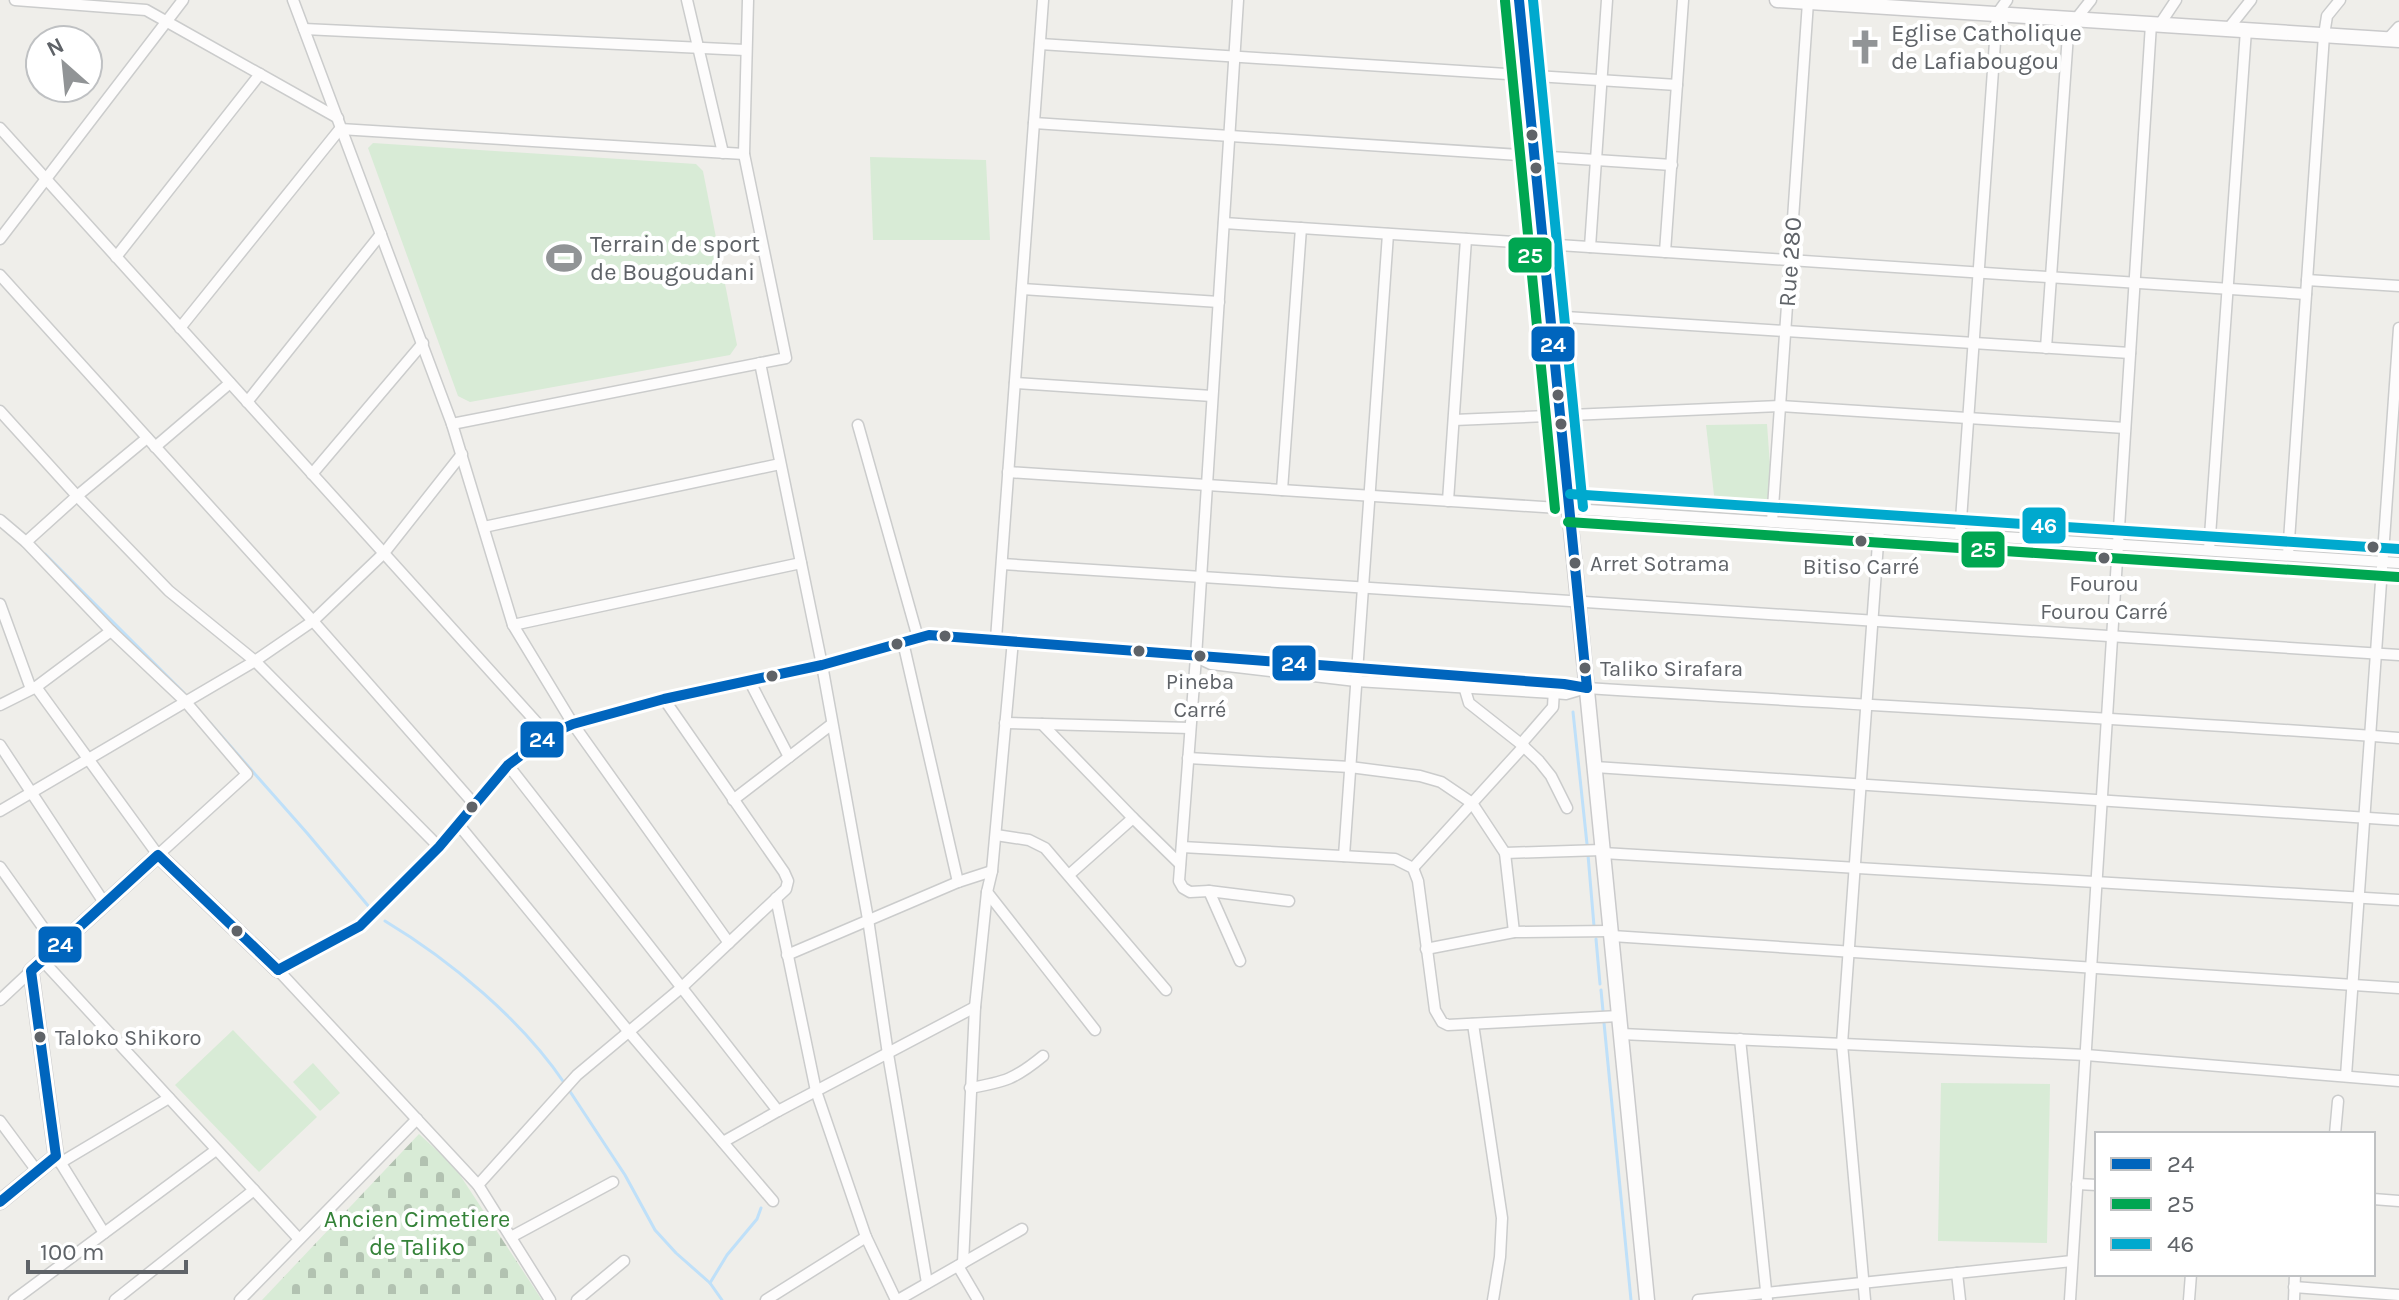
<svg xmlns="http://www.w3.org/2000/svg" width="2399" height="1300" font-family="Karla,sans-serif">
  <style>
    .cemetery { fill: url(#cemetery-stones) }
    .garden { fill: #d8ebd6 }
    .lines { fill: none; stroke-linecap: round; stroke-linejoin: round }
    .stream { stroke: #bfe0f9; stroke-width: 3 }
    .street-casing { stroke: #cbcccc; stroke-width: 13 }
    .secondary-casing { stroke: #cacacb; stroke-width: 17 }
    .street { stroke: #fdfcfc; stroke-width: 10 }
    .secondary { stroke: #fdfcfc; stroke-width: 14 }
    .bus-1-casing { stroke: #fff; stroke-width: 16 }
    .bus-2-casing { stroke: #fff; stroke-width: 16 }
    .bus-3-casing { stroke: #fff; stroke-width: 16 }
    .bus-1 { stroke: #0065bd; stroke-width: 10 }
    .bus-2 { stroke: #00a651; stroke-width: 10 }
    .bus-3 { stroke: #00a9ce; stroke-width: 10 }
    .bus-dot { fill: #5f6368; stroke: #fff; stroke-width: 3 }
    .labels { text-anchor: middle; stroke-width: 8; stroke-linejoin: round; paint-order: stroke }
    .bus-label { font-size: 22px; fill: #5f6368; stroke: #fff; text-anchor: start }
    .poi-label { font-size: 24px; fill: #5f6368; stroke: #fff; text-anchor: start }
    .street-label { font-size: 24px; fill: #5f6368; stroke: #fff }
    .park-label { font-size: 24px; fill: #348238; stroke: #fff }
    .line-badge { stroke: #fff; stroke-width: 3 }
    .badge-label { font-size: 22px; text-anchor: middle; font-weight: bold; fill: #fff }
  </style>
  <defs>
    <pattern id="cemetery-stones" width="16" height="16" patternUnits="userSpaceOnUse" patternTransform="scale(2)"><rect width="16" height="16" fill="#d8ebd6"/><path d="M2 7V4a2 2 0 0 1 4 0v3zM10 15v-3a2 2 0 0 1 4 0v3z" fill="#b2c2b1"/></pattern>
  </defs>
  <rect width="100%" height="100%" fill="#efeeea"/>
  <!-- cemetery -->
  <path class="cemetery" d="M419,1134L454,1166L542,1300H262Z"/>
  <!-- garden -->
  <g class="garden">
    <path d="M373,143L696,164L703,171L737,345L730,355L470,402L458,396L368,148Z"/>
    <path d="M870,157L986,160L990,240H873Z"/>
    <path d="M1767,424L1773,507L1715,504L1706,425Z"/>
    <path d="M233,1030L317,1117L259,1172L175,1085Z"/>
    <path d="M313,1063L340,1093L320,1111L293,1082Z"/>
    <path d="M1941,1083L2050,1084L2047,1243L1938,1241Z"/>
  </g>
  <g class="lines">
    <!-- stream -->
    <g class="stream">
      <path d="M45,554L184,693"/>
      <path d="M1573,712L1587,844"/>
      <path d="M210,723L307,833L370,908"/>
      <path d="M1588,855L1594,926"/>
      <path d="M385,921C450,960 522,1020 565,1084"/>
      <path d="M1596,939L1600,984"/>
      <path d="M1601,990L1603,1011"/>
      <path d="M1604,1023L1631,1300"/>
      <path d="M569,1090L625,1175L655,1230L676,1253L710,1283L722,1300"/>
      <path d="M710,1283L727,1255L757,1219L761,1208"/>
    </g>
    <!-- street casing -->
    <g class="street-casing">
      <g id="street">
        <path d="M15,0L146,10L338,118"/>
        <path d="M293,0L452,424L513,625L573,724L729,943"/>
        <path d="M687,0L723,153"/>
        <path d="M1238,0L1196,657L1179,881L1183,888L1190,892L1209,891L1289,901"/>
        <path d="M2076,19L2091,0"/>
        <path d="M2160,24L2176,0"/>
        <path d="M304,29L745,50"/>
        <path d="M2228,29L2251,0"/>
        <path d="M2388,39L2399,27"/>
        <path d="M1040,44L1677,85"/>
        <path d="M1034,123L1672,165"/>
        <path d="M0,128L548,735"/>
        <path d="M1224,223L2306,294"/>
        <path d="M0,239L183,0"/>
        <path d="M1590,247L1607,0"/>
        <path d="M1665,252L1683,0"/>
        <path d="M116,257L260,74"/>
        <path d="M0,275L313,621L475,805"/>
        <path d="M2307,280L2399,286"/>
        <path d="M1022,289L1219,302"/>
        <path d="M1550,316L2130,353"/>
        <path d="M180,328L340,129L744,154"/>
        <path d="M2046,348L2069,20"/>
        <path d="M760,363L822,665L868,919L888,1054L927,1283"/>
        <path d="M1015,383L1212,396"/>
        <path d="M247,402L381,234"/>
        <path d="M0,411L77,496L169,591L255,661L439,847"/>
        <path d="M1454,420L1780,406L2125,428"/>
        <path d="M452,424L786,358L744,154L748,0"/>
        <path d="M858,425L918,638"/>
        <path d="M155,447L230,383"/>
        <path d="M1008,472L2399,563"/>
        <path d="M312,474L423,343"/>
        <path d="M1282,490L1301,228"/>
        <path d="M1448,501L1466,239"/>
        <path d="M0,520L26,542L111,631L185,701L247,774L158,855L36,687"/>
        <path d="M1772,522L1808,2"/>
        <path d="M484,527L780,464"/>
        <path d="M1960,534L1997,14L2007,0"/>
        <path d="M26,542L77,496L147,438"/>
        <path d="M2209,550L2246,30"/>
        <path d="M2288,555L2324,35L2327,16L2340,0"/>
        <path d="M1002,564L2399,655"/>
        <path d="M0,604L31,689"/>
        <path d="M513,625L801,563"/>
        <path d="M996,639L1043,0"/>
        <path d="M903,642L958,882"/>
        <path d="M1198,658L1211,664L1356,681L1554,693L1566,694L1583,689"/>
        <path d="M749,680L789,757"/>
        <path d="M1463,683L1469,703L1521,744L1539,761L1551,776L1567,808"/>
        <path d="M0,705L36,687L111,631"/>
        <path d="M1005,723L1190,728"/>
        <path d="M1042,724L1133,818L1180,864"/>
        <path d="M1521,744L1553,707L1554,689"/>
        <path d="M0,745L105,904"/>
        <path d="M1188,758L1350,767L1420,776L1441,782L1472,803L1505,853L1514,932"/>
        <path d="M508,765L778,1111"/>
        <path d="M1595,767L2399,820"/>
        <path d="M733,800L832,724"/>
        <path d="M0,811L255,661L313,621L384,553L462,454"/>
        <path d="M458,824L629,1032L773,1201"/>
        <path d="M996,835L1029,840L1045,848L1166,990"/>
        <path d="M1182,847L1395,859L1413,868L1418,881L1435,1010L1442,1022L1448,1025L1619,1016"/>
        <path d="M1505,853L1602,850"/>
        <path d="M1603,853L2399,900"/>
        <path d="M1344,856L1388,234"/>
        <path d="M0,867L57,947"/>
        <path d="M1413,868L1524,746"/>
        <path d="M1070,874L1133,818"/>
        <path d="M1209,891L1240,961"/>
        <path d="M987,892L1095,1030"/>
        <path d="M776,898L816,1091L866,1237L896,1300"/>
        <path d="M1612,936L2399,988"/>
        <path d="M1426,949L1514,932L1610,931"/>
        <path d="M787,955L958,882L992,871"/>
        <path d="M43,961L299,1239"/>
        <path d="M0,1000L31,971"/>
        <path d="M1473,1024L1502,1218L1500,1257L1493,1300"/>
        <path d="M1621,1034L2086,1055L2399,1081"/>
        <path d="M1740,1039L1767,1300"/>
        <path d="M2346,1076L2399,328"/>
        <path d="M970,1088C1005,1082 1015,1079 1043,1056"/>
        <path d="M0,1121L37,1171"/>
        <path d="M2335,1134L2338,1101"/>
        <path d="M723,1142L778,1111L975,1007"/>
        <path d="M57,1157L104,1233"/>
        <path d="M60,1163L169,1098"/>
        <path d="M2077,1184L2097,1185"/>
        <path d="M478,1185L577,1075L681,988L786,889L788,881L784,872L664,699"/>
        <path d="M2373,1199L2399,1201"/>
        <path d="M511,1237L613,1182"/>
        <path d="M963,1263L975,1007L987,892L992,871L1013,640"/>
        <path d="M958,1266L978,1300"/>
        <path d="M1957,1273L1960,1300"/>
        <path d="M2294,1287L2399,1295"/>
        <path d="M14,1300L216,1150"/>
        <path d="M115,1300L254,1190"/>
        <path d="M240,1300L417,1119"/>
        <path d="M550,1300L478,1185L278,970L360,926L439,847L508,765L548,735L573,724L664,699L822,665L929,635L1013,640L1196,657L1213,656L1462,677L1564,684L1587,688C1858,705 2129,718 2399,738"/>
        <path d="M577,1300L624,1261"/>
        <path d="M766,1300L866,1237"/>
        <path d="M898,1300L1022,1229"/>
        <path d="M1698,1300L2072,1261"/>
        <path d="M1865,1300L1842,1044L1879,529"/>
        <path d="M2070,1300L2151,24"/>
        <path d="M2189,1300L2191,1274"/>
        <path d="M2294,1300L2295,1274"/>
      </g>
    </g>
    <!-- secondary casing -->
    <g class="secondary-casing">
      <g id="secondary">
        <path d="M1519,0L1647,1300"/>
        <path d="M1777,0L2399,40"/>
        <path d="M0,1202L56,1156L31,971L158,855L278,970"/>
      </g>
    </g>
    <!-- street -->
    <use href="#street" class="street"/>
    <!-- secondary -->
    <use href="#secondary" class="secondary"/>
    <!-- bus-1 casing -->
    <g class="bus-1-casing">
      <g id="bus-1">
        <path d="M1519,0L1587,688"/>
        <path d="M278,970L360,926L439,847L508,765L548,735L573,724L664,699L822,665L929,635L1564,684L1587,688"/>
        <path d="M0,1202L56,1156L31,971L158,855L278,970"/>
      </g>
    </g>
    <!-- bus-2 casing -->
    <g class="bus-2-casing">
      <g id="bus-2">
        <path d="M1505,1L1555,509"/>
        <path d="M1568,522L2398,577"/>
      </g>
    </g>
    <!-- bus-3 casing -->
    <g class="bus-3-casing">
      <g id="bus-3">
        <path d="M1533,0L1583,507"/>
        <path d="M1570,494L2399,549"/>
      </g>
    </g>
    <!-- bus-1 -->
    <use href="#bus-1" class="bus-1"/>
    <!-- bus-2 -->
    <use href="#bus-2" class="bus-2"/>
    <!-- bus-3 -->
    <use href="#bus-3" class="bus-3"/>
  </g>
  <!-- icons -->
  <defs>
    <g id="church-bare" transform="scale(2.76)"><path d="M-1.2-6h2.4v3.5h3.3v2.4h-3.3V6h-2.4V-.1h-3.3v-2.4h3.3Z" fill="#919496" stroke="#fff" stroke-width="2.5" paint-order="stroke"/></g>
    <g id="stadium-bare" transform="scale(2.76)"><path d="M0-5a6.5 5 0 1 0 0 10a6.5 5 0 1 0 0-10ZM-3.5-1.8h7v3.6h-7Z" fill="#919496" stroke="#fff" stroke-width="2.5" paint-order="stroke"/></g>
  </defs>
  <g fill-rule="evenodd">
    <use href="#church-bare" x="1865" y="47"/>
    <use href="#stadium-bare" x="564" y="258"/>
  </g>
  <!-- markers -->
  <g class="bus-dot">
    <circle cx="1532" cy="135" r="7"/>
    <circle cx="1536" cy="168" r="7"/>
    <circle cx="1558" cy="395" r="7"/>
    <circle cx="1561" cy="424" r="7"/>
    <circle cx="1861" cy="541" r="7"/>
    <circle cx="2373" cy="547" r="7"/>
    <circle cx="2104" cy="558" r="7"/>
    <circle cx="1575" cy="563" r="7"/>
    <circle cx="945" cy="636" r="7"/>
    <circle cx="897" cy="644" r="7"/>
    <circle cx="1139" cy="651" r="7"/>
    <circle cx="1200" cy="656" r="7"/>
    <circle cx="1585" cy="668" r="7"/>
    <circle cx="772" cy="676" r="7"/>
    <circle cx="472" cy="807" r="7"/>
    <circle cx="237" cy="931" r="7"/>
    <circle cx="40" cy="1037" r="7"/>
  </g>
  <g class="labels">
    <!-- bus labels -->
    <g class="bus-label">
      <text x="1590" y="571">Arret Sotrama</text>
      <text x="1861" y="574" text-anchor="middle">Bitiso Carré</text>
      <text x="2104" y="591" text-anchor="middle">Fourou<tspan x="2104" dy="28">Fourou Carré</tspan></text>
      <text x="1600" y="676">Taliko Sirafara</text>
      <text x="1200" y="689" text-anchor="middle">Pineba<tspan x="1200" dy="28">Carré</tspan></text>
      <text x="55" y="1045">Taloko Shikoro</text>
    </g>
    <!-- poi labels -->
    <g class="poi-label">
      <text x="1891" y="41">Eglise Catholique<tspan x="1891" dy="28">de Lafiabougou</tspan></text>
      <text x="590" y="252">Terrain de sport<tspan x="590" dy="28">de Bougoudani</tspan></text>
    </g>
    <!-- street labels -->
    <g class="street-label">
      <text transform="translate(1790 262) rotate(-86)" y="8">Rue 280</text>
    </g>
    <!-- park labels -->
    <g class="park-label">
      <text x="417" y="1227">Ancien Cimetiere<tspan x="417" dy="28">de Taliko</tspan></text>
    </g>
  </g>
  <g class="line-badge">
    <rect x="1507" y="236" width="46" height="38" rx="8" fill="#00a651"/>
    <rect x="1530" y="325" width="46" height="38" rx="8" fill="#0065bd"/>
    <rect x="2021" y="506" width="46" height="39" rx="8" fill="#00a9ce"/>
    <rect x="1960" y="530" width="46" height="39" rx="8" fill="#00a651"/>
    <rect x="1271" y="644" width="46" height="38" rx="8" fill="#0065bd"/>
    <rect x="519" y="720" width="46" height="39" rx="8" fill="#0065bd"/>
    <rect x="37" y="925" width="46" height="39" rx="8" fill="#0065bd"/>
  </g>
  <g class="badge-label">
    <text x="1530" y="263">25</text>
    <text x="1553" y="352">24</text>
    <text x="2044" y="533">46</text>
    <text x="1983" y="557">25</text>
    <text x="1294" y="671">24</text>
    <text x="542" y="747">24</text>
    <text x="60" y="952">24</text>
  </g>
  <!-- legend -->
  <rect x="2095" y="1132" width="280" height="144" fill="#ffffff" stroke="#bfc1c3" stroke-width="2"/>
  <rect x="2111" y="1158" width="40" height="12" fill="#0065bd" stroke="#bfc1c3" stroke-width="2"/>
  <text x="2167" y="1172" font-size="24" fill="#5f6368">24</text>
  <rect x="2111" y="1198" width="40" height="12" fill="#00a651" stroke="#bfc1c3" stroke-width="2"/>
  <text x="2167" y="1212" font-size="24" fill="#5f6368">25</text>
  <rect x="2111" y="1238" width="40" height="12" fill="#00a9ce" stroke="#bfc1c3" stroke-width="2"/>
  <text x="2167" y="1252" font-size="24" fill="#5f6368">46</text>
  <!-- north arrow -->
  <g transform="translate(64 64) rotate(333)"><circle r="38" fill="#ffffff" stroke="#bfc1c3" stroke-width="2"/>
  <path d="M0-6L14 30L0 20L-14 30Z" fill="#919496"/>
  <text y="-12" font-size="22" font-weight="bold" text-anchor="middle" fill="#5f6368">N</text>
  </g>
  <!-- scale -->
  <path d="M28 1260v12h158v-12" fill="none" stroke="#5f6368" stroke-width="4"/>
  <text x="40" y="1260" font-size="24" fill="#5f6368" stroke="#ffffff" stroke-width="6" paint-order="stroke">100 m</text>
</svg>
